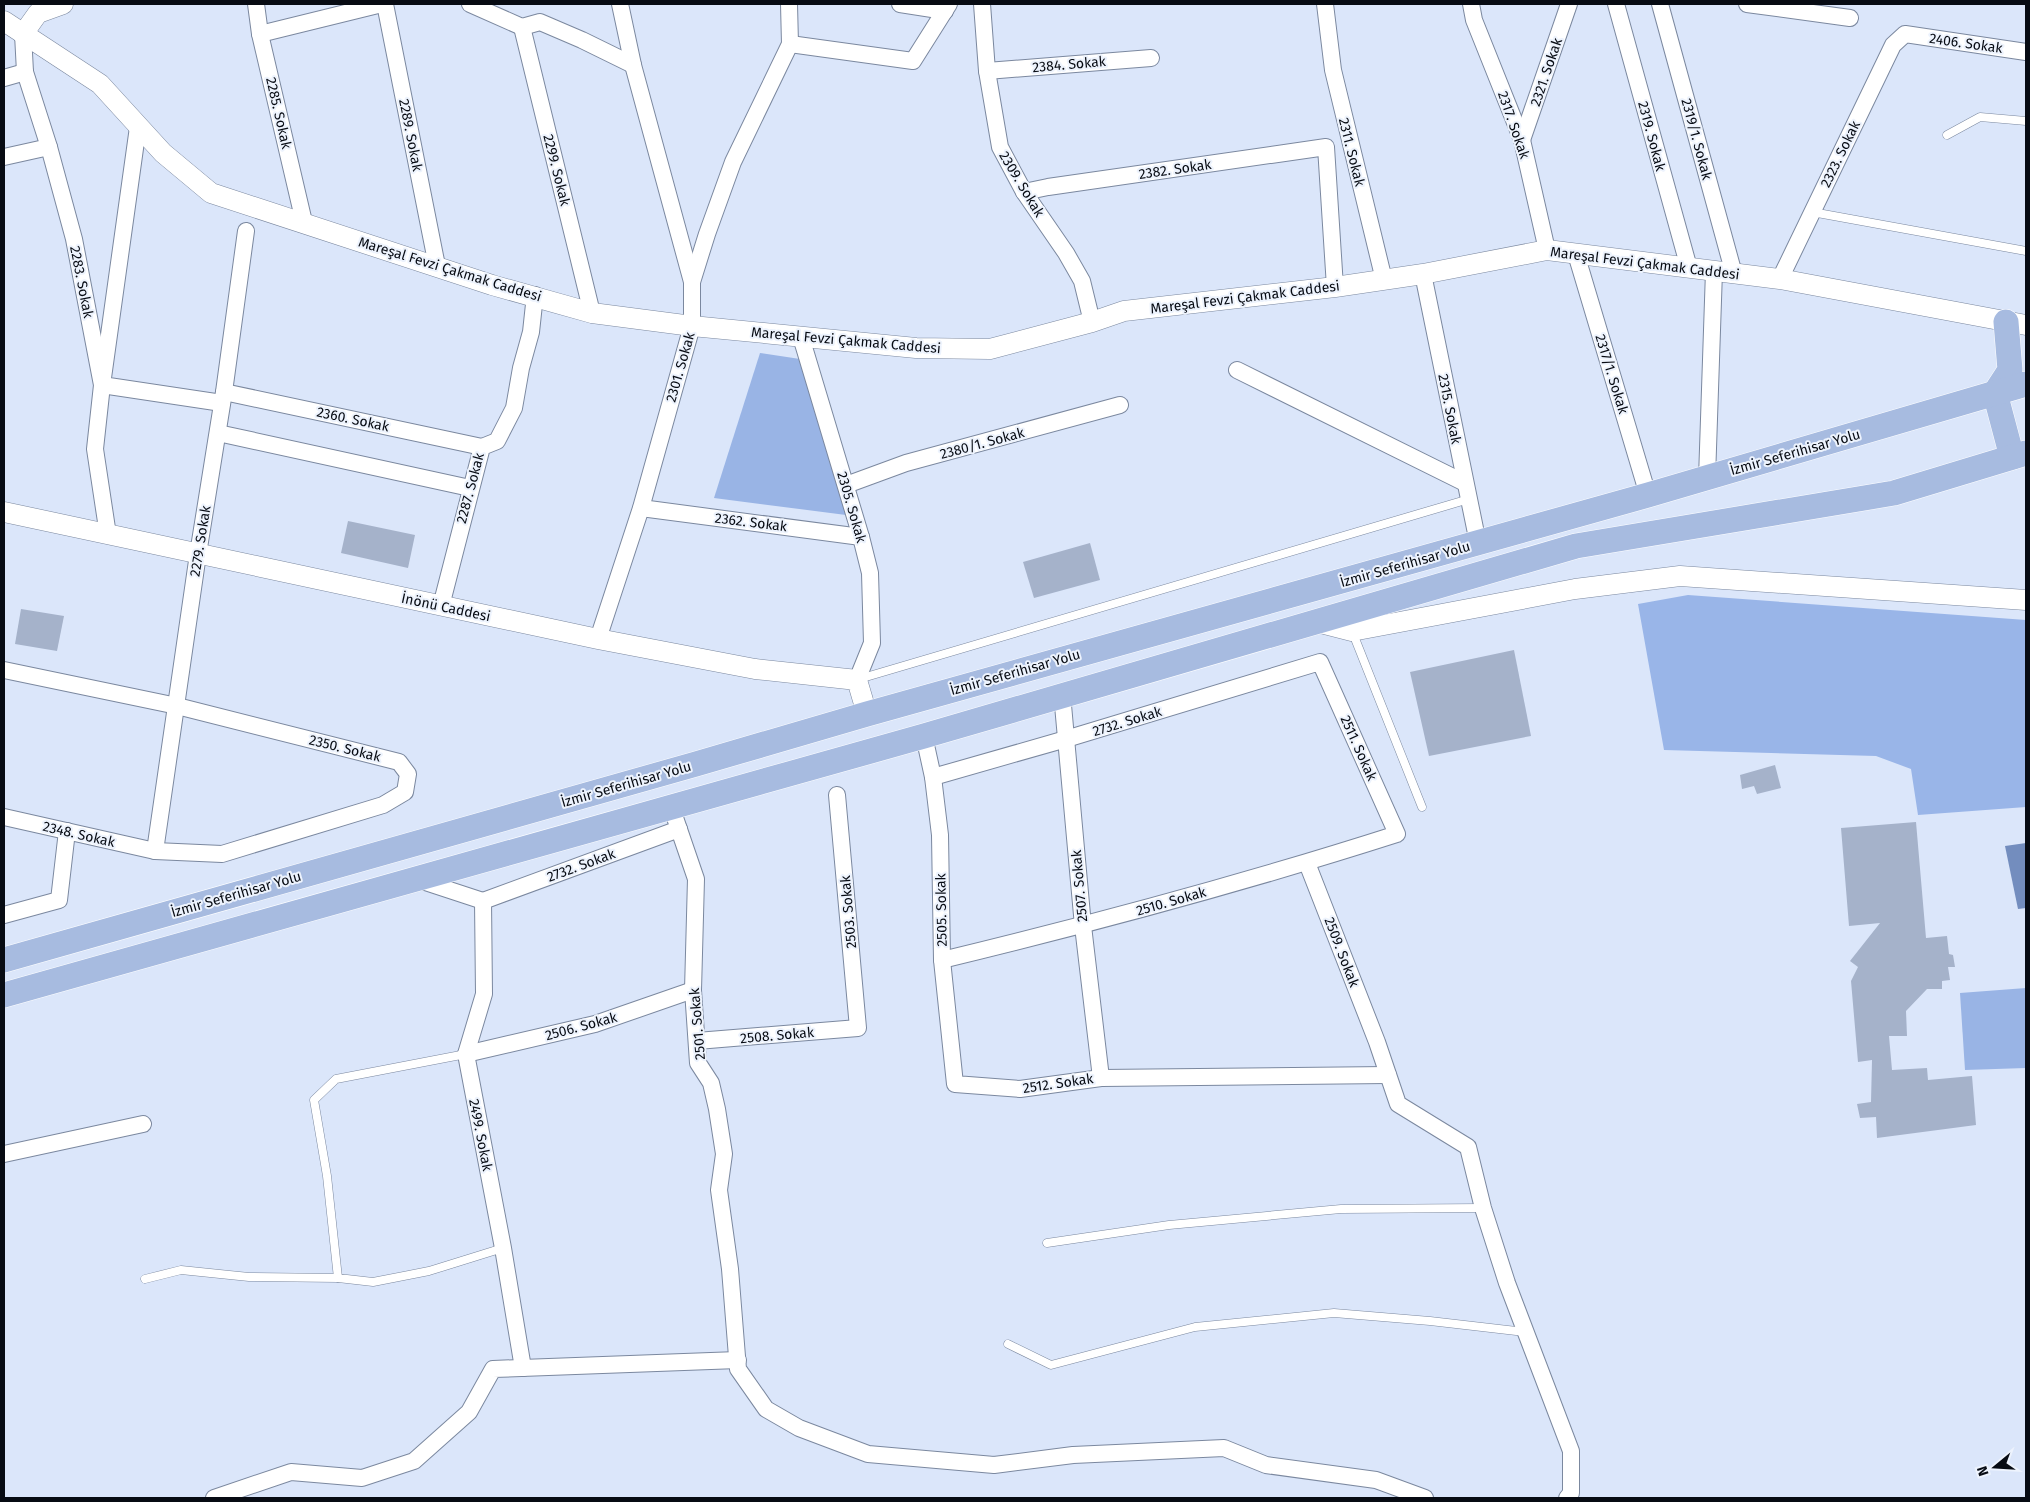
<svg xmlns="http://www.w3.org/2000/svg" width="2030" height="1502" font-family="'Fira Sans',sans-serif">
  <style>
    .green { fill: #99b4e5 }
    .forest { fill: #99b5e8 }
    .water { fill: #738dbe }
    .building { fill: #a5b2ca }
    .lines { fill: none; stroke-linecap: round; stroke-linejoin: round }
    .service-casing { stroke: #7b889f; stroke-width: 9 }
    .minor-casing { stroke: #7b889f; stroke-width: 18 }
    .tertiary-casing { stroke: #7b889f; stroke-width: 21 }
    .primary-casing { stroke: #fff; stroke-width: 26 }
    .service { stroke: #fff; stroke-width: 8 }
    .minor { stroke: #fff; stroke-width: 16 }
    .tertiary { stroke: #fff; stroke-width: 20 }
    .primary { stroke: #a7bbe0; stroke-width: 25 }
    .labels { text-anchor: middle; stroke-width: 4; stroke-linejoin: round; paint-order: stroke }
    .street-label { font-size: 14px; fill: #070b13; stroke: #edf3fd }
  </style>
  <rect width="100%" height="100%" fill="#dbe6fa"/>
  <!-- green -->
  <g class="green">
    <path d="M760,353L800,359L846,515L714,498Z"/>
    <path d="M2026,988V1068L1965,1070L1960,993Z"/>
  </g>
  <!-- forest -->
  <path class="forest" d="M1688,595L2026,620V807L1918,815L1911,769L1876,756L1664,750L1638,604Z"/>
  <!-- water -->
  <path class="water" d="M2026,843V908L2018,909L2005,846Z"/>
  <!-- building -->
  <g class="building">
    <path d="M348,521L415,535L408,568L341,553Z"/>
    <path d="M1090,543L1100,580L1034,598L1023,562Z"/>
    <path d="M21,609L64,616L57,651L15,644Z"/>
    <path d="M1514,650L1531,736L1429,756L1410,672Z"/>
    <path d="M1775,765L1781,788L1757,794L1754,786L1742,789L1740,775Z"/>
    <path d="M1916,822L1926,938L1947,936L1949,954L1953,955L1955,967H1948L1950,980L1942,981V989H1927L1906,1011L1907,1036H1889L1892,1070L1927,1068L1928,1080L1972,1076L1976,1125L1877,1138L1876,1117L1860,1118L1857,1104L1871,1102L1872,1060L1858,1062L1851,981L1858,967L1850,961L1880,923L1849,926L1841,828Z"/>
  </g>
  <g class="lines">
    <!-- service casing -->
    <g class="service-casing">
      <g id="service">
        <path d="M1947,135L1980,117L2026,121"/>
        <path d="M1812,212L2026,251"/>
        <path d="M1352,631L1422,807"/>
        <path d="M859,679L1469,499"/>
        <path d="M466,1054L336,1079L314,1100L327,1176L338,1278L373,1282L429,1271L503,1248"/>
        <path d="M1047,1243L1169,1225L1341,1209L1483,1208"/>
        <path d="M145,1279L181,1270L249,1277L338,1278"/>
        <path d="M1008,1344L1051,1365L1195,1327L1334,1313L1430,1321L1525,1332"/>
      </g>
    </g>
    <!-- minor casing -->
    <g class="minor-casing">
      <g id="minor">
        <path d="M256,4L260,34L304,222"/>
        <path d="M385,4L437,266"/>
        <path d="M470,4L522,27L540,22L582,40L633,65"/>
        <path d="M900,4L945,11"/>
        <path d="M982,4L987,71L1000,147L1024,192L1066,253L1082,281L1092,322"/>
        <path d="M1325,4L1333,70L1384,280"/>
        <path d="M1471,4L1474,20L1522,140L1547,250"/>
        <path d="M1616,4L1689,268"/>
        <path d="M1660,4L1734,274"/>
        <path d="M1747,4L1850,18"/>
        <path d="M522,27L592,313"/>
        <path d="M23,34L25,72L49,147L74,239L102,385L95,449L108,535"/>
        <path d="M260,34L382,4"/>
        <path d="M790,44L913,61L949,4"/>
        <path d="M987,71L1151,58"/>
        <path d="M4,78L25,72"/>
        <path d="M138,127L102,385L222,403"/>
        <path d="M1522,140L1569,4"/>
        <path d="M4,157L49,147"/>
        <path d="M1024,192L1048,187L1326,147L1335,287"/>
        <path d="M1576,254L1648,495"/>
        <path d="M1423,274L1478,543"/>
        <path d="M1780,279L1893,45L1905,34L2026,52"/>
        <path d="M692,282L707,234L733,162L790,44L789,4"/>
        <path d="M801,337L861,537L870,573L872,643L857,680"/>
        <path d="M1237,370L1465,483"/>
        <path d="M224,392L482,447"/>
        <path d="M218,433L470,488"/>
        <path d="M1707,478L1714,271"/>
        <path d="M846,485L906,463L1120,405"/>
        <path d="M641,508L861,537"/>
        <path d="M441,606L482,447L497,441L514,408L521,368L531,332L535,295"/>
        <path d="M598,639L641,508L692,326V282L633,65L620,4"/>
        <path d="M4,670L177,706L399,762L408,774L405,792L383,805L222,854L155,851L4,817"/>
        <path d="M1062,694L1083,926L1101,1078"/>
        <path d="M924,736L933,777L940,835L942,960L955,1084L1020,1089L1101,1078L1388,1075"/>
        <path d="M933,777L1066,739L1320,662L1397,834C1247,882 1095,923 942,960"/>
        <path d="M671,806L696,879L693,990L698,1063L711,1083L717,1109L724,1154L719,1190L730,1269L738,1369L766,1409L799,1428L868,1454L994,1465L1073,1455L1224,1448L1266,1465L1376,1480L1425,1498"/>
        <path d="M155,851L198,554L224,392L246,231"/>
        <path d="M1307,863L1377,1042L1398,1104L1468,1147L1483,1208L1507,1283L1571,1451V1493L1567,1498"/>
        <path d="M416,879L483,901"/>
        <path d="M483,901L484,994L466,1054L503,1248L523,1368"/>
        <path d="M483,901L679,829"/>
        <path d="M4,915L59,900L67,831"/>
        <path d="M697,1041L858,1028L837,795"/>
        <path d="M466,1054L595,1024L693,990"/>
        <path d="M4,1154L143,1124"/>
        <path d="M214,1498L291,1472L362,1478L414,1461L469,1412L493,1369L738,1360"/>
      </g>
    </g>
    <!-- tertiary casing -->
    <g class="tertiary-casing">
      <g id="tertiary">
        <path d="M4,21L100,84L163,153L211,193L492,285L592,313L692,326L916,348L990,349L1092,322L1124,311L1335,287L1423,274L1547,250L1780,279L2026,325"/>
        <path d="M23,34L38,13L63,4"/>
        <path d="M4,512L598,639L755,669L857,680L867,714"/>
        <path d="M1313,621L1352,631L1575,589L1680,576L2026,600"/>
      </g>
    </g>
    <!-- primary casing -->
    <g class="primary-casing">
      <g id="primary">
        <path d="M2006,322L2010,370L1995,393L2012,457"/>
        <path d="M4,960L696,764L867,714L1648,495L2026,384"/>
        <path d="M4,995L924,736L1576,546L1894,493L2026,453"/>
      </g>
    </g>
    <!-- service -->
    <use href="#service" class="service"/>
    <!-- minor -->
    <use href="#minor" class="minor"/>
    <!-- tertiary -->
    <use href="#tertiary" class="tertiary"/>
    <!-- primary -->
    <use href="#primary" class="primary"/>
  </g>
  <g class="labels">
    <!-- street labels -->
    <g class="street-label">
      <text transform="translate(1966 43) rotate(8)" y="5">2406. Sokak</text>
      <text transform="translate(1069 64) rotate(-5)" y="5">2384. Sokak</text>
      <text transform="translate(1546 72) rotate(-71)" y="5">2321. Sokak</text>
      <text transform="translate(279 113) rotate(77)" y="5">2285. Sokak</text>
      <text transform="translate(1514 125) rotate(71)" y="5">2317. Sokak</text>
      <text transform="translate(411 135) rotate(79)" y="5">2289. Sokak</text>
      <text transform="translate(1652 136) rotate(75)" y="5">2319. Sokak</text>
      <text transform="translate(1697 139) rotate(75)" y="5">2319/1. Sokak</text>
      <text transform="translate(1352 152) rotate(76)" y="5">2311. Sokak</text>
      <text transform="translate(1840 154) rotate(-64)" y="5">2323. Sokak</text>
      <text transform="translate(1175 169) rotate(-8)" y="5">2382. Sokak</text>
      <text transform="translate(557 170) rotate(76)" y="5">2299. Sokak</text>
      <text transform="translate(1022 184) rotate(59)" y="5">2309. Sokak</text>
      <text transform="translate(1645 263) rotate(7)" y="5">Mareşal Fevzi Çakmak Caddesi</text>
      <text transform="translate(450 269) rotate(17)" y="5">Mareşal Fevzi Çakmak Caddesi</text>
      <text transform="translate(82 282) rotate(79)" y="5">2283. Sokak</text>
      <text transform="translate(1245 297) rotate(-7)" y="5">Mareşal Fevzi Çakmak Caddesi</text>
      <text transform="translate(846 340) rotate(5)" y="5">Mareşal Fevzi Çakmak Caddesi</text>
      <text transform="translate(680 367) rotate(-74)" y="5">2301. Sokak</text>
      <text transform="translate(1612 374) rotate(73)" y="5">2317/1. Sokak</text>
      <text transform="translate(1450 409) rotate(79)" y="5">2315. Sokak</text>
      <text transform="translate(353 419) rotate(12)" y="5">2360. Sokak</text>
      <text transform="translate(982 443) rotate(-15)" y="5">2380/1. Sokak</text>
      <text transform="translate(1795 452) rotate(-16)" y="5">İzmir Seferihisar Yolu</text>
      <text transform="translate(470 488) rotate(-75)" y="5">2287. Sokak</text>
      <text transform="translate(852 507) rotate(74)" y="5">2305. Sokak</text>
      <text transform="translate(751 522) rotate(7)" y="5">2362. Sokak</text>
      <text transform="translate(200 541) rotate(-81)" y="5">2279. Sokak</text>
      <text transform="translate(1405 564) rotate(-16)" y="5">İzmir Seferihisar Yolu</text>
      <text transform="translate(446 607) rotate(12)" y="5">İnönü Caddesi</text>
      <text transform="translate(1015 672) rotate(-16)" y="5">İzmir Seferihisar Yolu</text>
      <text transform="translate(1127 721) rotate(-17)" y="5">2732. Sokak</text>
      <text transform="translate(345 748) rotate(14)" y="5">2350. Sokak</text>
      <text transform="translate(1359 748) rotate(66)" y="5">2511. Sokak</text>
      <text transform="translate(626 784) rotate(-16)" y="5">İzmir Seferihisar Yolu</text>
      <text transform="translate(79 834) rotate(13)" y="5">2348. Sokak</text>
      <text transform="translate(581 865) rotate(-20)" y="5">2732. Sokak</text>
      <text transform="translate(1079 886) rotate(-95)" y="5">2507. Sokak</text>
      <text transform="translate(236 894) rotate(-16)" y="5">İzmir Seferihisar Yolu</text>
      <text transform="translate(1171 901) rotate(-16)" y="5">2510. Sokak</text>
      <text transform="translate(941 910) rotate(-91)" y="5">2505. Sokak</text>
      <text transform="translate(848 912) rotate(-95)" y="5">2503. Sokak</text>
      <text transform="translate(1342 952) rotate(69)" y="5">2509. Sokak</text>
      <text transform="translate(697 1024) rotate(-95)" y="5">2501. Sokak</text>
      <text transform="translate(581 1026) rotate(-15)" y="5">2506. Sokak</text>
      <text transform="translate(777 1035) rotate(-5)" y="5">2508. Sokak</text>
      <text transform="translate(1058 1083) rotate(-8)" y="5">2512. Sokak</text>
      <text transform="translate(481 1135) rotate(79)" y="5">2499. Sokak</text>
    </g>
  </g>
  <!-- border -->
  <rect width="2030" height="1502" fill="none" stroke="#070b13" stroke-width="10"/>
  <!-- north arrow -->
  <g transform="translate(1995 1467) rotate(252)" stroke="#edf3fd" stroke-width="4" paint-order="stroke">
  <path d="M0-4L9 19L0 12L-9 19Z" fill="#070b13"/>
  <text y="-8" font-size="14" font-weight="bold" text-anchor="middle" fill="#070b13">N</text>
  </g>
</svg>
